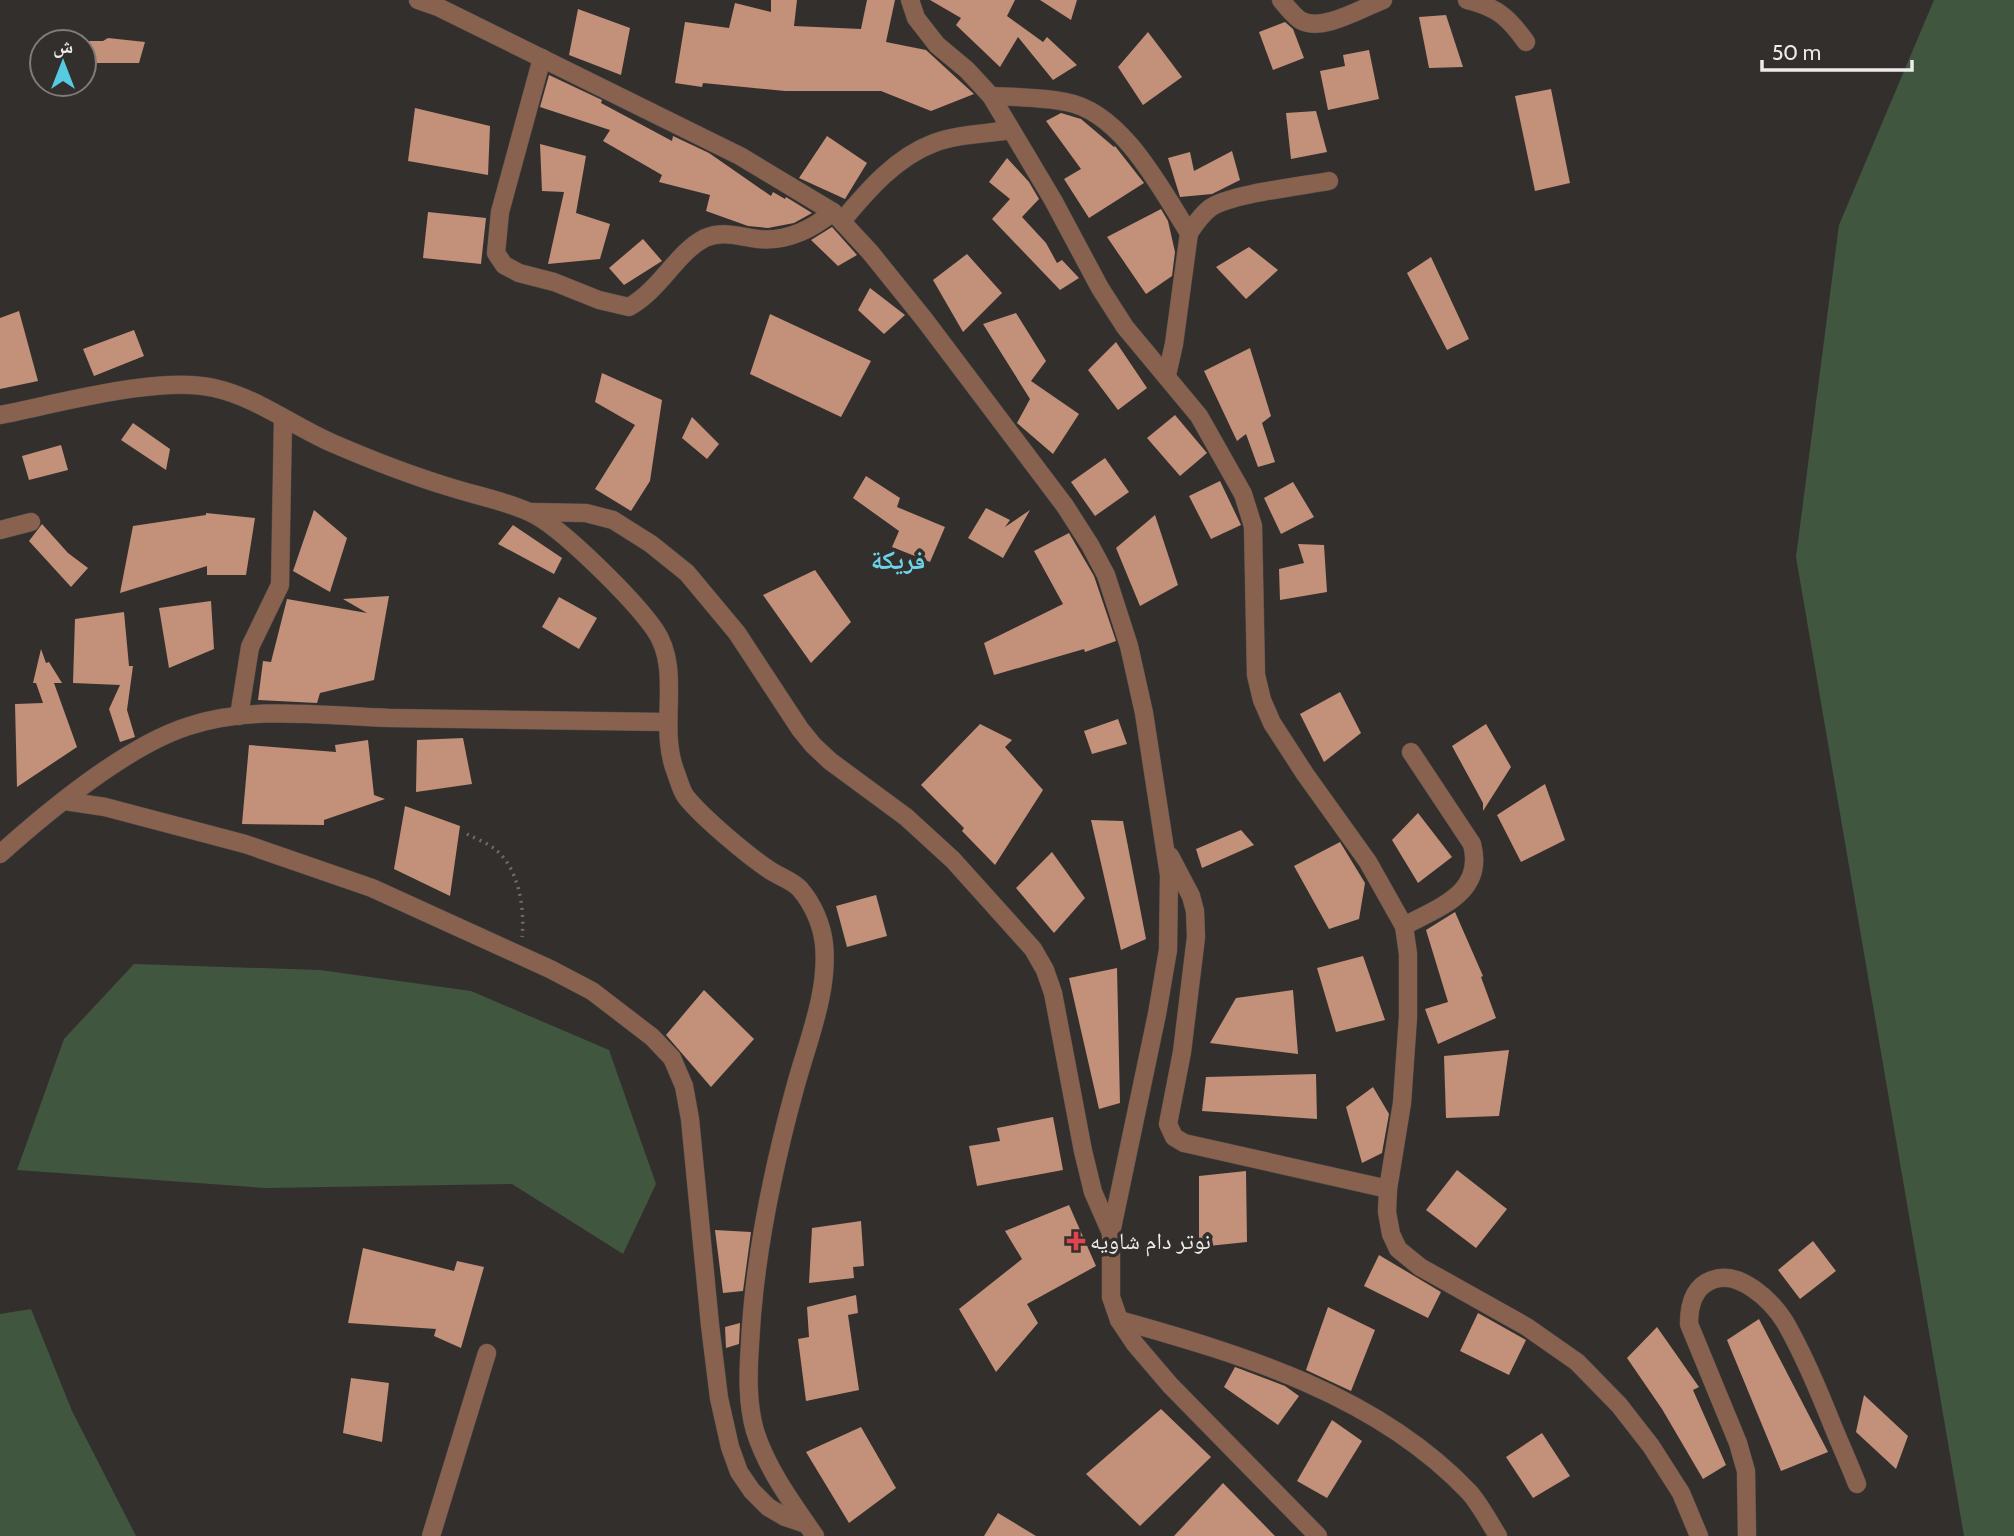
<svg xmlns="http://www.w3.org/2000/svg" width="2014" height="1536" font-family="Cabin,'Noto Naskh Arabic',sans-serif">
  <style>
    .green { fill: #41563e }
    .building { fill: #c39079 }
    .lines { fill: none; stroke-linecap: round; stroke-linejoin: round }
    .minor-casing { stroke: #514d4b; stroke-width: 19 }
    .path { stroke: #6e6b69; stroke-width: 3.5; stroke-dasharray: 2 5; stroke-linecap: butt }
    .minor { stroke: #89624f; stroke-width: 18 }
    .health-dot { fill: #e0444e; stroke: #332f2d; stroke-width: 2.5 }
    .labels { text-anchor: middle; stroke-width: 7; stroke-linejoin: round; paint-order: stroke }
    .poi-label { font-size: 23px; fill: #eeecea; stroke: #332f2d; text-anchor: start }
    .quarter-label { font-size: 26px; font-weight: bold; fill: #6cd3e8; stroke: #332f2d }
  </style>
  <rect width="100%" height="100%" fill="#332f2d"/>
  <!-- green -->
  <g class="green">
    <path d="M1934,0H2014V1536H1964L1796,557L1839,225Z"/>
    <path d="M134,964L320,970L471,991L609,1050L656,1184L623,1254L512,1184L266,1188L17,1170L64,1039Z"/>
    <path d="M31,1309L72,1411L136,1536H0V1314Z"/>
  </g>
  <!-- building -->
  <g class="building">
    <path d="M771,0H797L794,26L861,29L867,0H895L886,42L926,50L974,94L931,111L881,91H785L703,83L702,87L675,83L685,22L729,28L735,3L771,12Z"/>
    <path d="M930,0H1015L1007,16L1043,42L1047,37L1077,65L1053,80L1018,37L1000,67L956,25L961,18Z"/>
    <path d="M1040,0H1077L1071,20Z"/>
    <path d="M578,9L630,28L621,75L569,55Z"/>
    <path d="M1446,15L1463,67L1429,68L1419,17Z"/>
    <path d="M1285,22L1293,29L1304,58L1273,70L1259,32Z"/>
    <path d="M1148,32L1182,77L1143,105L1118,67Z"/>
    <path d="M108,38L145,42L139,63H84V41H103Z"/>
    <path d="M1369,50L1379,99L1328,110L1320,71L1345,66L1343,55Z"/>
    <path d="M549,75L602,100L601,103L672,141L673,136L709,153L771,196L773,192L785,199L786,197L812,213L794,223L768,228L748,226L706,211L710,195L659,182L662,175L603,141L610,130L540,107Z"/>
    <path d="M1551,89L1570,183L1535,191L1515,96Z"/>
    <path d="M415,108L490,126L488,175L408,161Z"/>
    <path d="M1316,111L1327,152L1291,159L1286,113Z"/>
    <path d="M1061,113L1081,119L1114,147L1115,146L1144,183L1089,218L1064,179L1081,169L1046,121Z"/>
    <path d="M827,136L867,163L845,199L799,178Z"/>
    <path d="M540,144L586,156L576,213L610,224L600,259L548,264L564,192L542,191Z"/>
    <path d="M1232,151L1240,180L1212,194L1180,197L1168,158L1190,152L1194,171Z"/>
    <path d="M1007,158L1029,182L1039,199L1022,217L1046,243L1057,263L1062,260L1079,278L1060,290L992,219L1010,199L989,182Z"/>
    <path d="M1161,209L1168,221L1175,252L1172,276L1146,294L1107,237Z"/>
    <path d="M428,212L486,218L481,264L423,258Z"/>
    <path d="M832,227L857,255L838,266L811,240Z"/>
    <path d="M643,239L662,261L624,285L609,268Z"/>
    <path d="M1249,247L1278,270L1246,299L1216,267Z"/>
    <path d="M967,254L1002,293L963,332L933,280Z"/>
    <path d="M1431,257L1469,339L1447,350L1407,273Z"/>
    <path d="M870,288L905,315L884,334L858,310Z"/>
    <path d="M19,311L38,381L0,389V318Z"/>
    <path d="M1016,313L1046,361L1031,381L1079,414L1053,454L1017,423L1030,399L983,324Z"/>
    <path d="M770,314L871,361L841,417L750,374Z"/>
    <path d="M134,330L144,356L94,376L83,349Z"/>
    <path d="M1116,342L1147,388L1118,410L1088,370Z"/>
    <path d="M1250,348L1271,416L1262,423L1275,462L1258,467L1246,434L1237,441L1204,371Z"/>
    <path d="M602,373L662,400L650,481L631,511L595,489L635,425L595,402Z"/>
    <path d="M1175,415L1207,453L1180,476L1147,438Z"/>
    <path d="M692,417L719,444L707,459L682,438Z"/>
    <path d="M133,423L170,449L166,470L121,440Z"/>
    <path d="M61,445L68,470L29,480L22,456Z"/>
    <path d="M1105,458L1129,492L1095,516L1071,482Z"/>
    <path d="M866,476L900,498L897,507L945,527L930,562L892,547L899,531L853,498Z"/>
    <path d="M1220,481L1241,525L1211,539L1189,496Z"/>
    <path d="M1293,482L1314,517L1281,534L1264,498Z"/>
    <path d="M986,508L1010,520L1005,527L1030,510L1003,558L968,538Z"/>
    <path d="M314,510L347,538L330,592L293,571Z"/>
    <path d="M206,513L255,518L246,575H207V566L120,593L133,526L206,515Z"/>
    <path d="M1155,515L1178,585L1140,606L1116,548Z"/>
    <path d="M42,524L68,553L88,568L71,587L29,541Z"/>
    <path d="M513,525L562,558L554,574L498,544Z"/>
    <path d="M1069,533L1094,576L1116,641L1085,652L1084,649L994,675L984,643L1063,604L1034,551Z"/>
    <path d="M1298,544L1324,545L1327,592L1280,600L1279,569L1304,563Z"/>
    <path d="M815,570L851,622L811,663L763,595Z"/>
    <path d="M389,596L374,680L320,693L317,703L258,700L263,661L271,662L287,599L367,613L343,599Z"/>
    <path d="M559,597L597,618L579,649L542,627Z"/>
    <path d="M211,601L214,649L169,668L159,608Z"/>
    <path d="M124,612L129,666H133L127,710L135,737L120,742L109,709L120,685L73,683L75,619Z"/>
    <path d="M41,649L46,663L49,662L62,683H54L77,747L17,787L15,704L43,703L36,683H33Z"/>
    <path d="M1340,692L1361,733L1324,762L1300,714Z"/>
    <path d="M1118,719L1127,744L1092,754L1084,731Z"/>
    <path d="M980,724L1012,740L1005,747L1043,790L995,865L962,831L964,828L921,785Z"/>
    <path d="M1486,724L1511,767L1483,811V803L1452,746Z"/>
    <path d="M463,738L472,784L416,792L417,740Z"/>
    <path d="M368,740L374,795L385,799L324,820V825L242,824L249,745L336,752L335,745Z"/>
    <path d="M1545,784L1565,840L1521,862L1497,815Z"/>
    <path d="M405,806L460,826L450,896L394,869Z"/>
    <path d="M1418,813L1452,857L1418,883L1392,840Z"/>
    <path d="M1091,820L1123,821L1146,939L1121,950Z"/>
    <path d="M1241,830L1254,845L1202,868L1196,849Z"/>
    <path d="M1340,842L1365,883L1359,919L1329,929L1294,866Z"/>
    <path d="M1052,852L1085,898L1054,933L1016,888Z"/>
    <path d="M876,895L887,936L847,947L836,906Z"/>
    <path d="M1455,912L1483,976L1481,977L1496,1018L1438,1044L1425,1009L1448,1002L1426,930Z"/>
    <path d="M1363,956L1385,1020L1336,1032L1317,968Z"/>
    <path d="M1117,968L1120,1103L1099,1109L1069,978Z"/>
    <path d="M704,990L754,1039L711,1087L666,1035Z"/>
    <path d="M1293,990L1298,1054L1210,1043L1236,998Z"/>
    <path d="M1509,1050L1499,1116L1446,1118L1444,1056Z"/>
    <path d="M1316,1074L1317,1119L1202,1111L1206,1077Z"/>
    <path d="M1373,1087L1389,1114L1382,1153L1362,1163L1346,1107Z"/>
    <path d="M1053,1117L1063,1170L977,1186L969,1146L1000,1141L997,1128Z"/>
    <path d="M1457,1170L1507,1209L1476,1248L1426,1210Z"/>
    <path d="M1246,1171L1247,1242L1199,1247V1176Z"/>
    <path d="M1069,1205L1096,1266L1027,1304L1038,1323L996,1372L959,1309L1022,1259L1005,1231Z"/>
    <path d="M861,1221L864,1266L853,1267L854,1278L809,1283L812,1228Z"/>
    <path d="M715,1230L751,1232L743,1291L723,1293Z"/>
    <path d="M1813,1241L1836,1271L1800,1299L1778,1270Z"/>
    <path d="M363,1248L454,1271L457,1261L484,1267L461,1348L434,1336L436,1329L348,1323Z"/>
    <path d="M1379,1255L1441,1292L1428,1318L1364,1286Z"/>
    <path d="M856,1295L858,1313L848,1315L859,1390L806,1401L798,1339L809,1337L807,1307Z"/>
    <path d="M1328,1307L1375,1330L1351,1391L1306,1370Z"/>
    <path d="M1478,1313L1526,1340L1509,1375L1460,1351Z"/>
    <path d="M1759,1319L1828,1452L1781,1471L1727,1340Z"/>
    <path d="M740,1323L739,1344L726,1348L725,1327Z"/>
    <path d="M1657,1327L1699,1387L1693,1390L1726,1465L1703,1479L1662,1409L1627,1358Z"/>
    <path d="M1235,1367L1285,1386L1299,1396L1278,1425L1224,1387Z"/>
    <path d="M351,1378L389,1383L382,1442L343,1433Z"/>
    <path d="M1864,1395L1908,1436L1896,1469L1856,1432Z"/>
    <path d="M1161,1409L1211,1457L1140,1526L1086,1474Z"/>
    <path d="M1332,1420L1362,1441L1327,1498L1297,1481Z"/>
    <path d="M861,1427L896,1488L849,1523L806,1452Z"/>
    <path d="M1542,1433L1570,1476L1533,1498L1506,1457Z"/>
    <path d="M1223,1483L1275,1536H1174Z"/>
    <path d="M998,1513L1036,1536H984Z"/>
  </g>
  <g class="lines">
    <!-- minor casing -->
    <g class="minor-casing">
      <g id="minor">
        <path d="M418,0L438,7L740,156L833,212L870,252L924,319L1065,506L1090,545L1106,575L1129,646L1144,713L1169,875L1168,950L1157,1014L1111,1233V1297L1119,1320L1135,1344L1170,1385L1318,1536"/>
        <path d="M910,0L916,18L937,45L967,70L991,96L1053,200L1100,288L1125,327L1199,416L1243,494L1253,526L1256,675L1262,700L1272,723L1305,774L1368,862L1404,926L1408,954V1017L1402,1103L1388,1189L1387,1212L1391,1234L1398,1249L1420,1267L1527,1327L1577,1362L1619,1405L1651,1446L1681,1493L1699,1536"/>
        <path d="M1281,0C1286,6 1293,15 1300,20C1321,33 1362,8 1383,0"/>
        <path d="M1467,0C1497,7 1509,18 1526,42"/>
        <path d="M542,58L500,212L496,253L504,265L519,273L554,282L599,300L629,307C661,289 677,252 705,238C724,230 739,237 758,239C787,242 811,230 833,212"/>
        <path d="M991,96C1016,97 1042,97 1066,102C1122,112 1161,189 1189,233"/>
        <path d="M842,221C867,191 896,157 934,143C958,134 985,134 1010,130"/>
        <path d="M1167,375L1174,344L1189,233C1195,224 1201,215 1210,208C1229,194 1302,186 1329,181"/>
        <path d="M0,415C57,404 160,375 214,388C256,397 293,426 332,443C369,459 407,474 446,486C473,495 503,500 529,512C560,525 635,601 655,630C683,671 657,726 676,773C679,781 681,790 686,797C703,818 748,856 771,871C780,877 793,881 800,889C813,904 822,925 824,944C829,992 807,1043 795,1088C772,1172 754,1258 750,1344C748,1373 747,1403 755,1431C767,1469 792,1503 815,1536"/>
        <path d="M531,512L586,513L613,520L651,544L687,573L737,633L800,729L813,745L830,761L906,817L953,860L1033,949L1045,970L1053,993L1083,1151L1093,1192L1111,1233"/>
        <path d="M0,530L31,522"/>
        <path d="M239,716L250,647L280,585L283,419"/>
        <path d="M65,801L105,807L245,844L372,888L550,969L592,991L652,1037L672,1058L684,1086L690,1119L710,1325L719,1398L730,1447L739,1472L752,1491L768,1507L785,1517L806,1524"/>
        <path d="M0,854C48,811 128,745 189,726C254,705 323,716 390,718C482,720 574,721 666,722"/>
        <path d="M1170,856L1191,896L1195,911L1196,937L1182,1052L1168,1124L1174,1137L1184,1143L1388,1189"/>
        <path d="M1404,926C1439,907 1485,893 1472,844L1411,752"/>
        <path d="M1119,1320C1244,1355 1377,1395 1469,1492C1480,1504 1489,1522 1498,1536"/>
        <path d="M431,1536L487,1353"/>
        <path d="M1747,1536L1746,1471L1738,1443L1689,1324C1689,1307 1693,1287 1712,1280C1739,1269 1772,1301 1785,1322C1803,1353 1821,1396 1834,1429C1842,1448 1850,1466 1857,1484"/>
      </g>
    </g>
    <!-- path -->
    <path class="path" d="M467,834C476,839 488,843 496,850C519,869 525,909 522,937"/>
    <!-- minor -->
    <use href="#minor" class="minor"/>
  </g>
  <!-- markers -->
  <path class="health-dot" d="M1072.5 1230.5h7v7h7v7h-7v7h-7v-7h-7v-7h7z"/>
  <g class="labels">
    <!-- poi labels -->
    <g class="poi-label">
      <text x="1090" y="1249">نوتر دام شاويه</text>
    </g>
    <!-- quarter labels -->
    <g class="quarter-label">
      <text x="898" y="569">فريكة</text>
    </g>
  </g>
  <!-- north arrow -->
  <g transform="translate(63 63)"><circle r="33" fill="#332f2d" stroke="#7e7b79" stroke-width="2"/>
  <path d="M0-5L12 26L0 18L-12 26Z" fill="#55cae0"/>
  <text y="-10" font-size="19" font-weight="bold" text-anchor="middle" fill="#eeecea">ش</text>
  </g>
  <!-- scale -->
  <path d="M1762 60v10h150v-10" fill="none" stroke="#eeecea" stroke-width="3.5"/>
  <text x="1772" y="60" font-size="21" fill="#eeecea" stroke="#332f2d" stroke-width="5" paint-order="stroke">50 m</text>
</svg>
